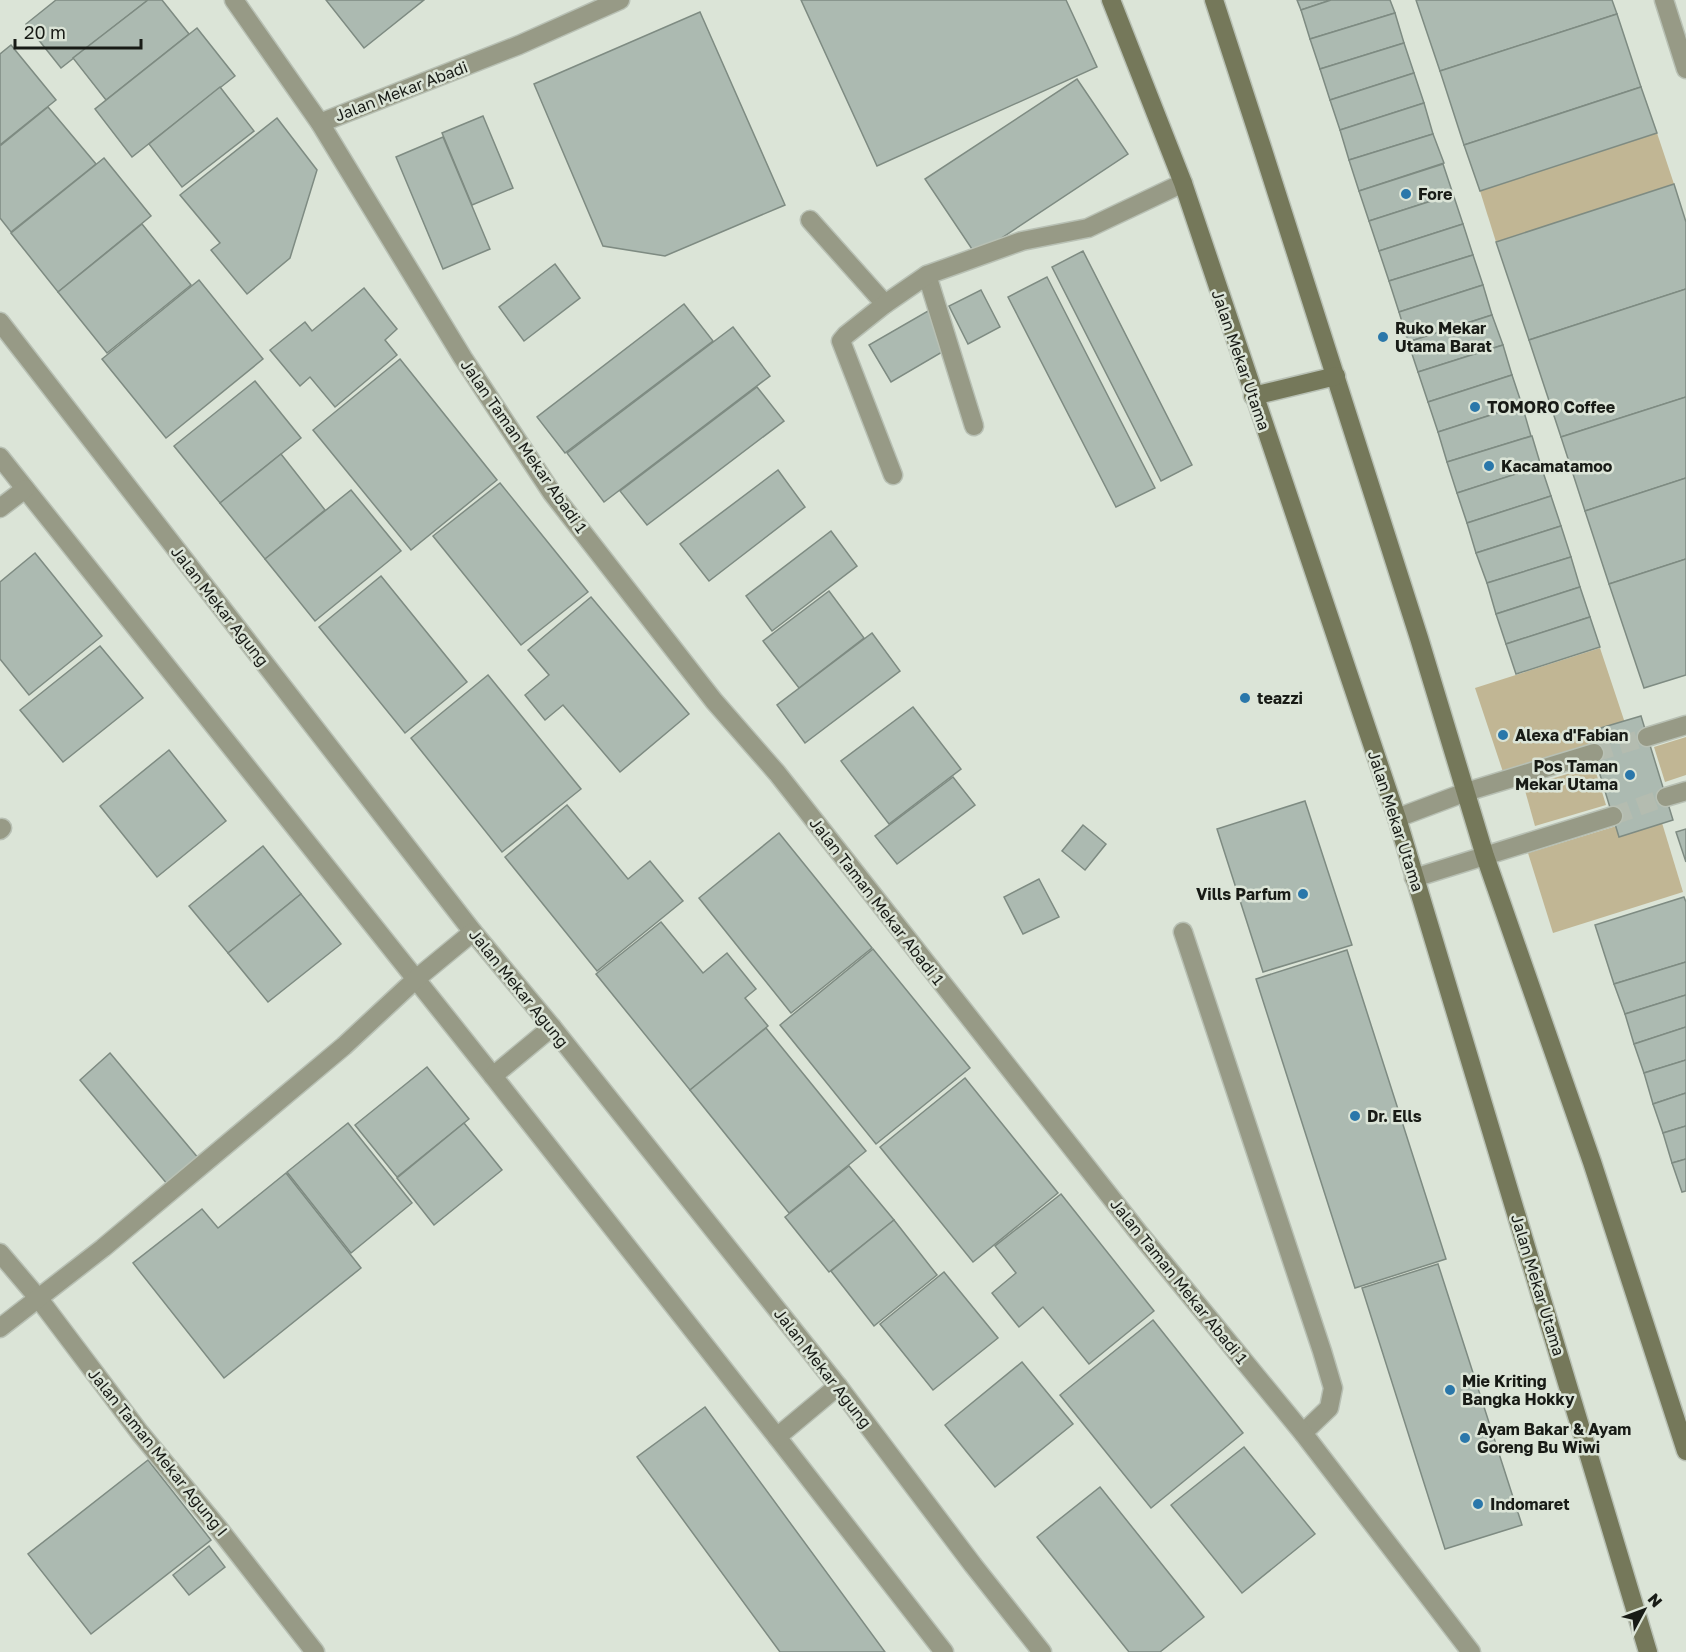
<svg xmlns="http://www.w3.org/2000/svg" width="1686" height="1652" font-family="'Golos Text',sans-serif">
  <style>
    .green { fill: #c1b694 }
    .building { fill: #acbab1; stroke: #7e8b82; stroke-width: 1.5 }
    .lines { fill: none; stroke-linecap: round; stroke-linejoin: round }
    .street-tunnel { stroke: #b4bcb0; stroke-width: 18; stroke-dasharray: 18 9; stroke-linecap: butt }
    .lane-casing { stroke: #b8c0b4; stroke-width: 21 }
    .street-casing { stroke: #b8c0b4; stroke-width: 21 }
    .secondary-casing { stroke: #b8c0b4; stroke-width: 21 }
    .lane { stroke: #979a86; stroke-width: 18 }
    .street { stroke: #979a86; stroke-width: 18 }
    .secondary { stroke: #75785a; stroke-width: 18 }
    .poi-dot { fill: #2a77aa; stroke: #dbe4d7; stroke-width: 2 }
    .labels { text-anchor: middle; stroke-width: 5; stroke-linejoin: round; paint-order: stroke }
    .street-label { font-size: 16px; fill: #181b16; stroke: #dbe4d7 }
    .poi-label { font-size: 16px; font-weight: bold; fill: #181b16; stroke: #dbe4d7; text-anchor: start }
  </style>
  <rect width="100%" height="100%" fill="#dbe4d7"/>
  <!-- green -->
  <g class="green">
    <path d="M1657,133L1674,184L1496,242L1480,191Z"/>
    <path d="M1600,648L1628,732L1503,772L1475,688Z"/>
    <path d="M1686,737V775L1665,782L1654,747Z"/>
    <path d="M1594,766L1606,805L1535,826L1524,787Z"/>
    <path d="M1659,813L1683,892L1553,933L1528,853Z"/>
  </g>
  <!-- building -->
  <g class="building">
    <path d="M56,0H148L61,68L26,24Z"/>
    <path d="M148,0H162L189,34L106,100L73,58Z"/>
    <path d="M326,0H424L364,48Z"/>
    <path d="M801,0H1066L1097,67L877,166Z"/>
    <path d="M1297,0H1331L1301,10Z"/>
    <path d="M1331,0H1390L1395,13L1310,39L1301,10Z"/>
    <path d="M1416,0H1612L1617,14L1440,71Z"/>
    <path d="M700,12L785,205L665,256L603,246L534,84Z"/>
    <path d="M1395,13L1404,43L1320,69L1310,39Z"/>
    <path d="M1617,14L1641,87L1464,145L1440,71Z"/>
    <path d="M197,28L235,76L132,157L95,109Z"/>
    <path d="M1404,43L1414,73L1330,100L1320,69Z"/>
    <path d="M11,45L56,100L0,145V54Z"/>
    <path d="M1414,73L1424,103L1340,130L1330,100Z"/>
    <path d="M1077,79L1128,154L976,255L925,179Z"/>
    <path d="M220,87L254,131L182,187L149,144Z"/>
    <path d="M1641,87L1657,133L1480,191L1464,145Z"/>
    <path d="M1424,103L1433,134L1349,160L1340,130Z"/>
    <path d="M48,107L96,164L11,232L0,218V146Z"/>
    <path d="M483,116L513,188L472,205L442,133Z"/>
    <path d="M277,118L317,170L290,258L247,294L211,250L220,243L180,195Z"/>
    <path d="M1433,134L1444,163L1359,191L1349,160Z"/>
    <path d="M443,137L490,249L443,269L396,157Z"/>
    <path d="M104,158L151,216L58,292L11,233Z"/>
    <path d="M1443,164L1453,194L1369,221L1359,191Z"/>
    <path d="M1674,184L1686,222V289L1529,340L1496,242Z"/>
    <path d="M1453,194L1463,224L1379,251L1369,221Z"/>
    <path d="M142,224L191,285L107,353L58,292Z"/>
    <path d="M1463,224L1473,255L1389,281L1379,251Z"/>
    <path d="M1083,251L1192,465L1161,481L1052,267Z"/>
    <path d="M1473,255L1483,285L1399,312L1389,281Z"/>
    <path d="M555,264L580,298L524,341L499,307Z"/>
    <path d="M1047,277L1155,488L1116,507L1008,297Z"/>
    <path d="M199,280L263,359L166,438L102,359Z"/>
    <path d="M1483,285L1492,315L1408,342L1399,312Z"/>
    <path d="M364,288L397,329L385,340L397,355L335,407L310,377L300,386L270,350L305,322L312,331Z"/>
    <path d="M1686,289V397L1561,437L1529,340Z"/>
    <path d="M981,290L1000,327L968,344L949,306Z"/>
    <path d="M684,304L713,341L565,453L537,417Z"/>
    <path d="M928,311L949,348L891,382L869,345Z"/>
    <path d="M1492,315L1503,345L1418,372L1408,342Z"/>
    <path d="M733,327L770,376L604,502L567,453Z"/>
    <path d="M1503,345L1512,375L1428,402L1418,372Z"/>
    <path d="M400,359L497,480L411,550L313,430Z"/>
    <path d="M1512,375L1522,405L1438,432L1428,402Z"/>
    <path d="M255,381L301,438L220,503L174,446Z"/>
    <path d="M757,387L784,421L647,525L620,491Z"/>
    <path d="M1686,397V478L1585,511L1561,437Z"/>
    <path d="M1522,405L1531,436L1447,462L1438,432Z"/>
    <path d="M1532,436L1541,466L1457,493L1447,462Z"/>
    <path d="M281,454L325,510L265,559L220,503Z"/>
    <path d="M1541,466L1551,496L1467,523L1457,493Z"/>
    <path d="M778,470L805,507L709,581L680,544Z"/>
    <path d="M1686,478V559L1609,584L1585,511Z"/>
    <path d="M500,483L588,592L521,645L433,536Z"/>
    <path d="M351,490L401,551L315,621L265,559Z"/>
    <path d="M1551,496L1561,526L1476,553L1467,523Z"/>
    <path d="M1561,526L1571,557L1487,583L1476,553Z"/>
    <path d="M831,531L857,566L772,631L746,596Z"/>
    <path d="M35,553L102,636L29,695L0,659V582Z"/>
    <path d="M1571,557L1580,587L1496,614L1487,583Z"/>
    <path d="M1686,559V675L1644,688L1609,584Z"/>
    <path d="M381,576L467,682L405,733L319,627Z"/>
    <path d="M1580,587L1590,617L1506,644L1496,614Z"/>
    <path d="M829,591L864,638L799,688L763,641Z"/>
    <path d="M591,597L689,714L620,772L563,705L545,720L525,695L549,675L528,650Z"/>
    <path d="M1590,617L1600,647L1516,674L1506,644Z"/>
    <path d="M872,633L900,671L805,743L777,705Z"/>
    <path d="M100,646L143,698L63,762L20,710Z"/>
    <path d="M488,675L581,789L502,852L411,738Z"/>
    <path d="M913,707L961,769L889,824L841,761Z"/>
    <path d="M1641,716L1673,820L1619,837L1587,732Z"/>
    <path d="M169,750L226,821L157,877L100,806Z"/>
    <path d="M953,777L975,805L897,864L875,836Z"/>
    <path d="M1305,801L1352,945L1263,972L1217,829Z"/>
    <path d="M567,805L628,879L650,861L683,901L597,971L505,857Z"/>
    <path d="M1083,825L1106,844L1085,870L1062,851Z"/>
    <path d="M1686,829V862L1676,832Z"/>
    <path d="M779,833L872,948L791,1013L699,898Z"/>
    <path d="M263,846L301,894L228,953L189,906Z"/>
    <path d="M1039,879L1059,917L1023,934L1004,897Z"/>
    <path d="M301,894L341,944L268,1002L228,953Z"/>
    <path d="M1684,897L1686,902V962L1614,984L1595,925Z"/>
    <path d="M661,922L703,973L727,953L756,989L745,998L768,1026L690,1090L596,974Z"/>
    <path d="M873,949L970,1068L876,1144L780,1025Z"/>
    <path d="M1347,950L1446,1259L1355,1288L1256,979Z"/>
    <path d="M1686,962V995L1625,1014L1614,984Z"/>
    <path d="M1686,995V1027L1634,1044L1625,1014Z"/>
    <path d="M1686,1027V1060L1644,1073L1634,1044Z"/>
    <path d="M766,1028L866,1151L789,1213L690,1090Z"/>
    <path d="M110,1053L199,1159L168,1185L80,1080Z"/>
    <path d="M1686,1060V1093L1653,1104L1644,1073Z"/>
    <path d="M427,1067L469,1119L397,1177L355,1125Z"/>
    <path d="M965,1078L1058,1193L973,1262L880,1147Z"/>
    <path d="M1686,1093V1126L1663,1133L1653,1104Z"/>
    <path d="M348,1123L412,1203L351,1253L287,1172Z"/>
    <path d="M464,1123L502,1170L434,1225L397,1178Z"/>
    <path d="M1686,1126V1159L1672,1163L1663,1133Z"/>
    <path d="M1686,1159V1191L1682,1192L1672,1163Z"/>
    <path d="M849,1166L894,1220L829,1272L785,1217Z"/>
    <path d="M286,1173L361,1268L224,1378L133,1263L202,1209L218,1228Z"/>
    <path d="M1061,1194L1154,1311L1089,1364L1043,1307L1019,1327L992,1293L1016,1273L995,1246Z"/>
    <path d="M894,1220L937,1275L874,1326L831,1271Z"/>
    <path d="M1438,1264L1522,1525L1445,1549L1362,1288Z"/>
    <path d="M944,1272L998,1338L933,1390L880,1324Z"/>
    <path d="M1153,1320L1243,1433L1151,1508L1060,1395Z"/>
    <path d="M1022,1362L1073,1424L995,1487L945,1425Z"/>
    <path d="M705,1407L885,1652H780L637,1457Z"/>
    <path d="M1244,1447L1315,1534L1242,1593L1171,1505Z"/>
    <path d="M148,1460L211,1540L91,1634L28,1554Z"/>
    <path d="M1100,1487L1204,1617L1160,1652H1129L1037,1537Z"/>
    <path d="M209,1546L225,1567L189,1595L173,1575Z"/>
  </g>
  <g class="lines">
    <!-- street-tunnel -->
    <g class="street-tunnel">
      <path d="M1594,753L1647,737"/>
      <path d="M1613,816L1666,797"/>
    </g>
    <!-- lane casing -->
    <g class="lane-casing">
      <g id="lane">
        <path d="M320,123L519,45L620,0"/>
        <path d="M810,220L885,304"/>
        <path d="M927,275L974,426"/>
        <path d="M893,475L841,341L846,335L885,304L927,275L1022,241L1088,228L1183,183"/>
        <path d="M1183,932L1322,1351L1333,1388L1329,1408L1303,1433"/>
      </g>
    </g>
    <!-- street casing -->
    <g class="street-casing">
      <g id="street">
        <path d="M234,0L320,123L463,358L552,493L714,701L777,773L1138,1232L1303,1433L1471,1652"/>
        <path d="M1664,0L1686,69"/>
        <path d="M0,322L473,932L552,1027L838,1386L973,1565L1042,1652"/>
        <path d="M0,457L493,1076L777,1437L944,1652"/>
        <path d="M0,508L25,489"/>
        <path d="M1647,737L1686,725"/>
        <path d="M1666,797L1686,791"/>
        <path d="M1397,818L1466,792L1594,753"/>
        <path d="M0,830L2,828"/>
        <path d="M1414,878L1613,816"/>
        <path d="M493,1076L552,1027"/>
        <path d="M0,1253L39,1299L140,1433L219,1529L315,1652"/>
        <path d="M0,1328L103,1248L344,1046L416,979L473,932"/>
        <path d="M777,1437L838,1386"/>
      </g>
    </g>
    <!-- secondary casing -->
    <g class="secondary-casing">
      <g id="secondary">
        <path d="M1111,0L1183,183L1397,818L1648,1652"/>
        <path d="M1214,0L1261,144L1419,638L1485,856L1592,1162L1686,1451"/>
        <path d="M1253,396L1336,376"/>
      </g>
    </g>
    <!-- lane -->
    <use href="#lane" class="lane"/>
    <!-- street -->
    <use href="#street" class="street"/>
    <!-- secondary -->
    <use href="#secondary" class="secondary"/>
  </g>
  <!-- markers -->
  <g class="poi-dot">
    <circle cx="1406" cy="194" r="6"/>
    <circle cx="1383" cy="337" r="6"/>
    <circle cx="1475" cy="407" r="6"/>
    <circle cx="1489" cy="466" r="6"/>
    <circle cx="1245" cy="698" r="6"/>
    <circle cx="1503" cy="735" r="6"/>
    <circle cx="1630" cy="775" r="6"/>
    <circle cx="1303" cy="894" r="6"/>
    <circle cx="1355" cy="1116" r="6"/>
    <circle cx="1450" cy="1390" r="6"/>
    <circle cx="1465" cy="1438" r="6"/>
    <circle cx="1478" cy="1504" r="6"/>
  </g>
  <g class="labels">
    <!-- street labels -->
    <g class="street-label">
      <text transform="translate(401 91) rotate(-21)" y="6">Jalan Mekar Abadi</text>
      <text transform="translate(1241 360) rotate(71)" y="6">Jalan Mekar Utama</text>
      <text transform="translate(524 446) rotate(55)" y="6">Jalan Taman Mekar Abadi 1</text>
      <text transform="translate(220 606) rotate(52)" y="6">Jalan Mekar Agung</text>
      <text transform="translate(1396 821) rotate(72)" y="6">Jalan Mekar Utama</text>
      <text transform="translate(877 901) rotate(52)" y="6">Jalan Taman Mekar Abadi 1</text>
      <text transform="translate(519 988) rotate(51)" y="6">Jalan Mekar Agung</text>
      <text transform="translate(1179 1281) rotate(51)" y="6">Jalan Taman Mekar Abadi 1</text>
      <text transform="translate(1538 1285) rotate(73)" y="6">Jalan Mekar Utama</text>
      <text transform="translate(823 1368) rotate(52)" y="6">Jalan Mekar Agung</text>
      <text transform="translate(158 1452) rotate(51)" y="6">Jalan Taman Mekar Agung I</text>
    </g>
    <!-- poi labels -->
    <g class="poi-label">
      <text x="1418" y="200">Fore</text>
      <text x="1395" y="334">Ruko Mekar<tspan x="1395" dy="18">Utama Barat</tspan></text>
      <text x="1487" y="413">TOMORO Coffee</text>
      <text x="1501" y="472">Kacamatamoo</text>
      <text x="1257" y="704">teazzi</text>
      <text x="1515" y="741">Alexa d'Fabian</text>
      <text x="1618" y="772" text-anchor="end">Pos Taman<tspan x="1618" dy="18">Mekar Utama</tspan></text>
      <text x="1291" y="900" text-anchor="end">Vills Parfum</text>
      <text x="1367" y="1122">Dr. Ells</text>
      <text x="1462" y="1387">Mie Kriting<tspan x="1462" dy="18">Bangka Hokky</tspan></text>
      <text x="1477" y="1435">Ayam Bakar &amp; Ayam<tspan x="1477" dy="18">Goreng Bu Wiwi</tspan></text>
      <text x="1490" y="1510">Indomaret</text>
    </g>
  </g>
  <!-- north arrow -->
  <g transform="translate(1644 1610) rotate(49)" stroke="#dbe4d7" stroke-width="4.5" paint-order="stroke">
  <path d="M0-4.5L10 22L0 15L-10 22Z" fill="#181b16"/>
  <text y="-9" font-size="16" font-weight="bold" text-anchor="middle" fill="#181b16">N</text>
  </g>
  <!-- scale -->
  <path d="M15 39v9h126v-9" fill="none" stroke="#181b16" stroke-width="3"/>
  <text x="24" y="39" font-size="18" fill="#181b16" stroke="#dbe4d7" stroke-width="4.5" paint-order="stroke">20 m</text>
</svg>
